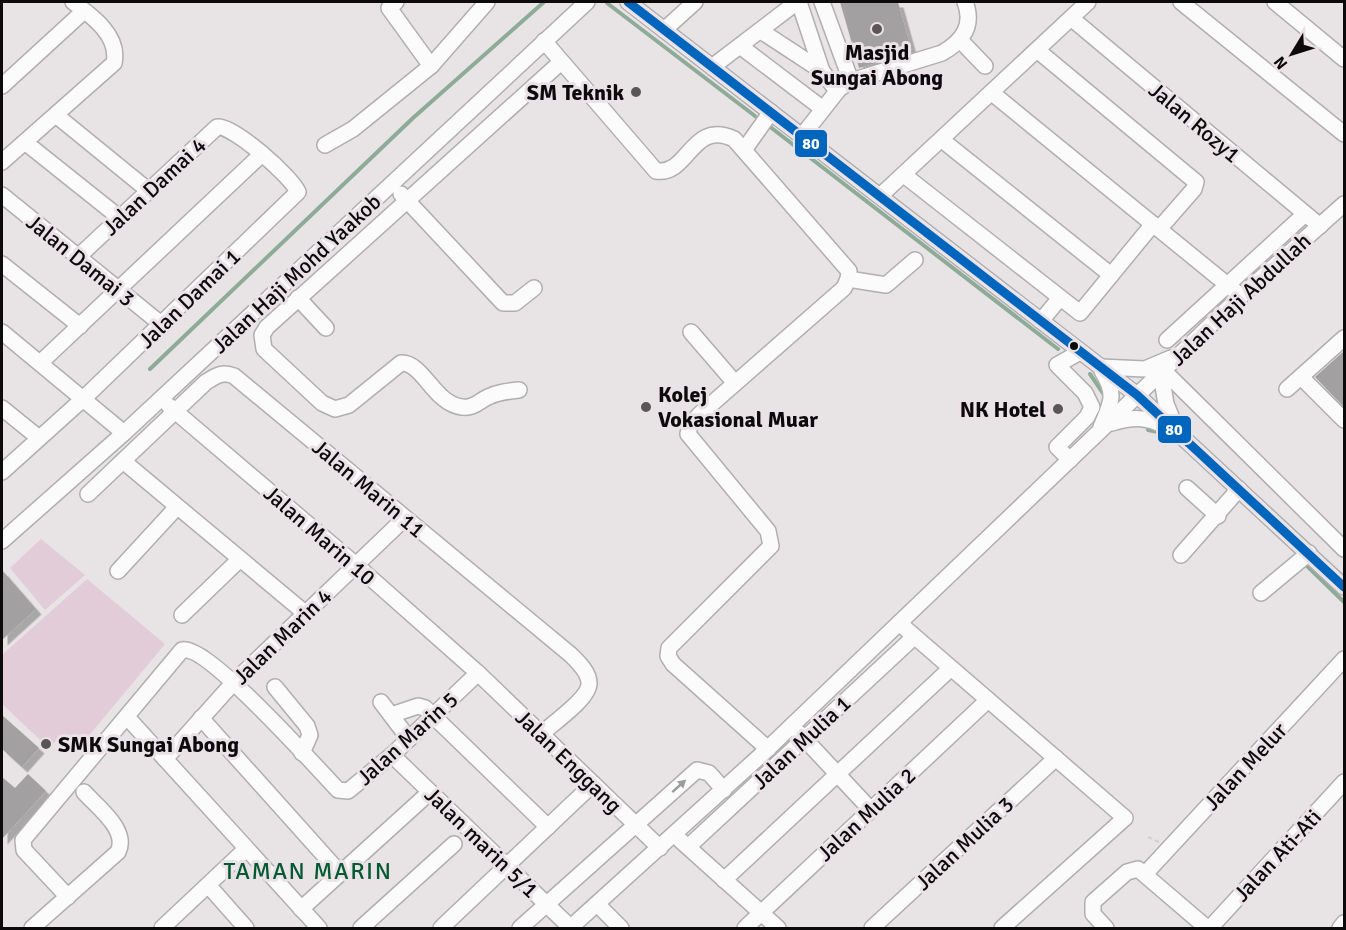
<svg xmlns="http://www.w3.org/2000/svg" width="1346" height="930" font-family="Signika,sans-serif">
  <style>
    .green { fill: #e2ccd8 }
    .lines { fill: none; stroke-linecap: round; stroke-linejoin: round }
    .stream { stroke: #8eab98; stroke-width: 4 }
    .building { fill: #a3a0a1; filter: url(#shadow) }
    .minor-casing { stroke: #b1aeb0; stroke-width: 18 }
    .path { stroke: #d0d0d0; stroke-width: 2; stroke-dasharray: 4.5 3; stroke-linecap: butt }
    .minor { stroke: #fcfbfb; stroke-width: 15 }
    .bus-1-casing { stroke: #eae2e6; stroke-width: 14 }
    .bus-1 { stroke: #0065bd; stroke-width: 9 }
    .oneway { fill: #9c9b9b }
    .poi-dot { fill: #5a5658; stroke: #eae2e6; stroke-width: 2 }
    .bus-dot { fill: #0d0a0c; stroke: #eae2e6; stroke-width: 2 }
    .labels { text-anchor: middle; stroke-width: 6; stroke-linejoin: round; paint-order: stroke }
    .poi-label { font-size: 22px; font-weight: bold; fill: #0d0a0c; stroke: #eae2e6; text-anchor: end }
    .street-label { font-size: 22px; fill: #0d0a0c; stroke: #eae2e6 }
    .neighbourhood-label { font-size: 24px; letter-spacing: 1.5px; fill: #015a32; stroke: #eae2e6 }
    .line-badge { stroke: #eae2e6; stroke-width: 2 }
    .badge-label { font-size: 16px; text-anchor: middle; font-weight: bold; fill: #fff }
  </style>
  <defs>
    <filter id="shadow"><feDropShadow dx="5.5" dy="5.5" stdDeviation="0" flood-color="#0004"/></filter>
  </defs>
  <rect width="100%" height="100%" fill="#e8e4e6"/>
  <!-- green -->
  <g class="green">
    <path d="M41,539L85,575L45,610L10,568Z"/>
    <path d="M87,579L165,644L77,750L61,736L49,748L2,704V655Z"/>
  </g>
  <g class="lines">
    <!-- stream -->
    <g class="stream">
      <path d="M607,3L755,116"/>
      <path d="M769,126L1058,349"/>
      <path d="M150,369L413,118L544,2"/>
      <path d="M1090,374L1105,396"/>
      <path d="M1148,430L1158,432"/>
      <path d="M1303,562L1344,602"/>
    </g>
  </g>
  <!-- building -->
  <g class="building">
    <path d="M840,2H898L912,52L859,68Z"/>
    <path d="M1344,351V407L1315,377Z"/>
    <path d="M2,570L36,609L2,640Z"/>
    <path d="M2,715L39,748L22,767L2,749Z"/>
    <path d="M28,774L46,791L2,839V777L15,788Z"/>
  </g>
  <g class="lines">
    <!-- minor casing -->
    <g class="minor-casing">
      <g id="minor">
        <path d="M396,2L389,8L431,66"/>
        <path d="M628,2L1137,395L1344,587"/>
        <path d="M799,2L822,71L837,91"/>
        <path d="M822,2L851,81"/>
        <path d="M1181,2L1344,134"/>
        <path d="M1275,2L1344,59"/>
        <path d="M1071,18L1320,226"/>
        <path d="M664,30L695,2"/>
        <path d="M761,31L822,71"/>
        <path d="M960,40L985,66"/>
        <path d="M544,41L656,171C689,176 691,119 734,139L849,271L848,279L844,288L699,415L690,425L688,434L768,531L771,546L669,648L668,656L673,664L768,749"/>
        <path d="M740,46L823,109"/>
        <path d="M1037,50L1196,182L1194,189L1159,229"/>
        <path d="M712,67L797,2"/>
        <path d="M2,86L84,11"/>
        <path d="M992,93L1241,296"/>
        <path d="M57,116L149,191"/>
        <path d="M802,136L839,89L851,81L942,53C963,41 974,25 965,2"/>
        <path d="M942,140L1111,275"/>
        <path d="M26,143L120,218"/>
        <path d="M325,145L353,129L431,66L487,2"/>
        <path d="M744,150L771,112"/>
        <path d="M2,162L114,63C120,36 92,16 73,2"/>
        <path d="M904,175L1080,313L1153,224"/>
        <path d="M401,194L503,303H515L534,288"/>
        <path d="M2,195L161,324"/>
        <path d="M880,196L1088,2"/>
        <path d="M2,264L80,326"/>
        <path d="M848,279L886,285L915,260"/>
        <path d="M298,298L326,328"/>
        <path d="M1041,321L1060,298"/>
        <path d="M2,332L124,433"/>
        <path d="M691,332L735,383"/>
        <path d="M1167,340L1305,214"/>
        <path d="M40,363L262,154"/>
        <path d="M1101,367L1145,369L1171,358"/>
        <path d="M1164,371L1344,549"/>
        <path d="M1161,374L1166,404L1176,428"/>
        <path d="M1302,378L1344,420"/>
        <path d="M1287,389L1344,338"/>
        <path d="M519,390C508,391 498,392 488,397C479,401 473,409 462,407C434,404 423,362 401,363L349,405L335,409L322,403L264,349L262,335L267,327L561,62"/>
        <path d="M169,406L356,565L478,673L660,848"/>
        <path d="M2,408L39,438"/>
        <path d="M1112,423C1132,417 1146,416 1166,427"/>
        <path d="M1101,427C1111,403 1117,395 1102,371"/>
        <path d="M1070,460L1057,447L1087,417L1092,407L1085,393L1057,365L1080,352"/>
        <path d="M123,461L305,613"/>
        <path d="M2,472L83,399L298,192C292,177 232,124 217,127L78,257"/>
        <path d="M1187,488L1218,516"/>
        <path d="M88,494L206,382C216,376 222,371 234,376L571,655C578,662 589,672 589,683C590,698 552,724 541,734"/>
        <path d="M2,541L124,433L587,2"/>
        <path d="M1181,555L1239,489"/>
        <path d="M118,571L177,507"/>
        <path d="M1261,593L1309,553"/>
        <path d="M182,615L240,559"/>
        <path d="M899,623L1125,818L1002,928"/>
        <path d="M275,687L307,726L310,735L302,753"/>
        <path d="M381,702L409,739"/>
        <path d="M391,715L418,706L425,708L548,827"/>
        <path d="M127,717L319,928"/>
        <path d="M201,718L340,873"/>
        <path d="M799,733L871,810"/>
        <path d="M392,755L571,928"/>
        <path d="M165,759L234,682L405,518"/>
        <path d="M680,840L778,928"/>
        <path d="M688,847L914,637"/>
        <path d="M1146,873L1344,659"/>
        <path d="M724,880L951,668"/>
        <path d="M208,885L246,928"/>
        <path d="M68,897L24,850L23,840L182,650C207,644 316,767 338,790L348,791L392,755L478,673"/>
        <path d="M597,904L621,928"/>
        <path d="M301,909L430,792"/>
        <path d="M32,928L118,852C129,830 97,807 84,792"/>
        <path d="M162,928L246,849"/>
        <path d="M361,928L454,844"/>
        <path d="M441,928L593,784"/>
        <path d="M520,928L697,770L709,773L724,790"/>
        <path d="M570,928L760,756L1241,296L1344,204"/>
        <path d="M745,928L988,700"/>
        <path d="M872,928L1056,758"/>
        <path d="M1106,928L1093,914V902L1127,872L1138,869L1207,928"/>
        <path d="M1210,928L1344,782"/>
        <path d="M1340,928L1344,923"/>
      </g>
    </g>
    <!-- path -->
    <path class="path" d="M1148,837L1159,842"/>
    <!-- minor -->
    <use href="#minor" class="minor"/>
    <!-- bus-1 casing -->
    <g class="bus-1-casing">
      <path id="bus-1" d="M628,2L1137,395L1344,587"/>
    </g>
    <!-- bus-1 -->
    <use href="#bus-1" class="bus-1"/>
  </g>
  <!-- one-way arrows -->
  <defs><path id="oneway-solid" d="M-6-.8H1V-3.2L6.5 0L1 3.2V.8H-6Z" transform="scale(1.5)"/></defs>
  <use class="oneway" href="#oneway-solid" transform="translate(679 786) rotate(-42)"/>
  <!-- markers -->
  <g class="poi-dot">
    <circle cx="877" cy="29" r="6"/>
    <circle cx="636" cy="92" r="6"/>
    <circle cx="646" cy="407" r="6"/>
    <circle cx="1058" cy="409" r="6"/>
    <circle cx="46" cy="744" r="6"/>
  </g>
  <circle class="bus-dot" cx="1074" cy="346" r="5"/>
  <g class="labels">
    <!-- poi labels -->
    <g class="poi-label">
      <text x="877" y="60" text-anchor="middle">Masjid<tspan x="877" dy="25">Sungai Abong</tspan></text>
      <text x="624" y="100">SM Teknik</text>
      <text x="658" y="402" text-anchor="start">Kolej<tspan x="658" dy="25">Vokasional Muar</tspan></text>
      <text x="1046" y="417">NK Hotel</text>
      <text x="58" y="752" text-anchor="start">SMK Sungai Abong</text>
    </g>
    <!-- street labels -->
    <g class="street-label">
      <text transform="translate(1195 122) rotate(40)" y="8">Jalan Rozy1</text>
      <text transform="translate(154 186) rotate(-43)" y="8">Jalan Damai 4</text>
      <text transform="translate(81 260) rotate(39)" y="8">Jalan Damai 3</text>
      <text transform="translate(296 273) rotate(-43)" y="8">Jalan Haji Mohd Yaakob</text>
      <text transform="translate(189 298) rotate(-44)" y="8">Jalan Damai 1</text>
      <text transform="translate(1240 299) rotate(-43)" y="8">Jalan Haji Abdullah</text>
      <text transform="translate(369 488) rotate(40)" y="8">Jalan Marin 11</text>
      <text transform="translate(320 535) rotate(41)" y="8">Jalan Marin 10</text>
      <text transform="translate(282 636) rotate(-44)" y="8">Jalan Marin 4</text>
      <text transform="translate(407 738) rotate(-42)" y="8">Jalan Marin 5</text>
      <text transform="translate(801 742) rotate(-43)" y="8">Jalan Mulia 1</text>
      <text transform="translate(569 761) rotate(44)" y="8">Jalan Enggang</text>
      <text transform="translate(1245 766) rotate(-47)" y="8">Jalan Melur</text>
      <text transform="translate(866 814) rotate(-43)" y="8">Jalan Mulia 2</text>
      <text transform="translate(482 842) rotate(44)" y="8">Jalan marin 5/1</text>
      <text transform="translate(964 843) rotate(-43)" y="8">Jalan Mulia 3</text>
      <text transform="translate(1277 855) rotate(-47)" y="8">Jalan Ati-Ati</text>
    </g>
    <!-- neighbourhood labels -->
    <g class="neighbourhood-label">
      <text x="308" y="879">TAMAN MARIN</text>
    </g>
  </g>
  <g class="line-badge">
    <rect x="794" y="129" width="34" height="29" rx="6" fill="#0065bd"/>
    <rect x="1157" y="415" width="35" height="29" rx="6" fill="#0065bd"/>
  </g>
  <g class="badge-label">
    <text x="811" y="149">80</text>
    <text x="1174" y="435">80</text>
  </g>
  <!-- border -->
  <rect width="1346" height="930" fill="none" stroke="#0d0a0c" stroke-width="6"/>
  <!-- north arrow -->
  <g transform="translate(1292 54) rotate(232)" stroke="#eae2e6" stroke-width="4.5" paint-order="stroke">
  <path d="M0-4.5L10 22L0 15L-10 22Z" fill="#0d0a0c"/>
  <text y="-9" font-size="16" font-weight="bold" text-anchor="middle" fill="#0d0a0c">N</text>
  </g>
</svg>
